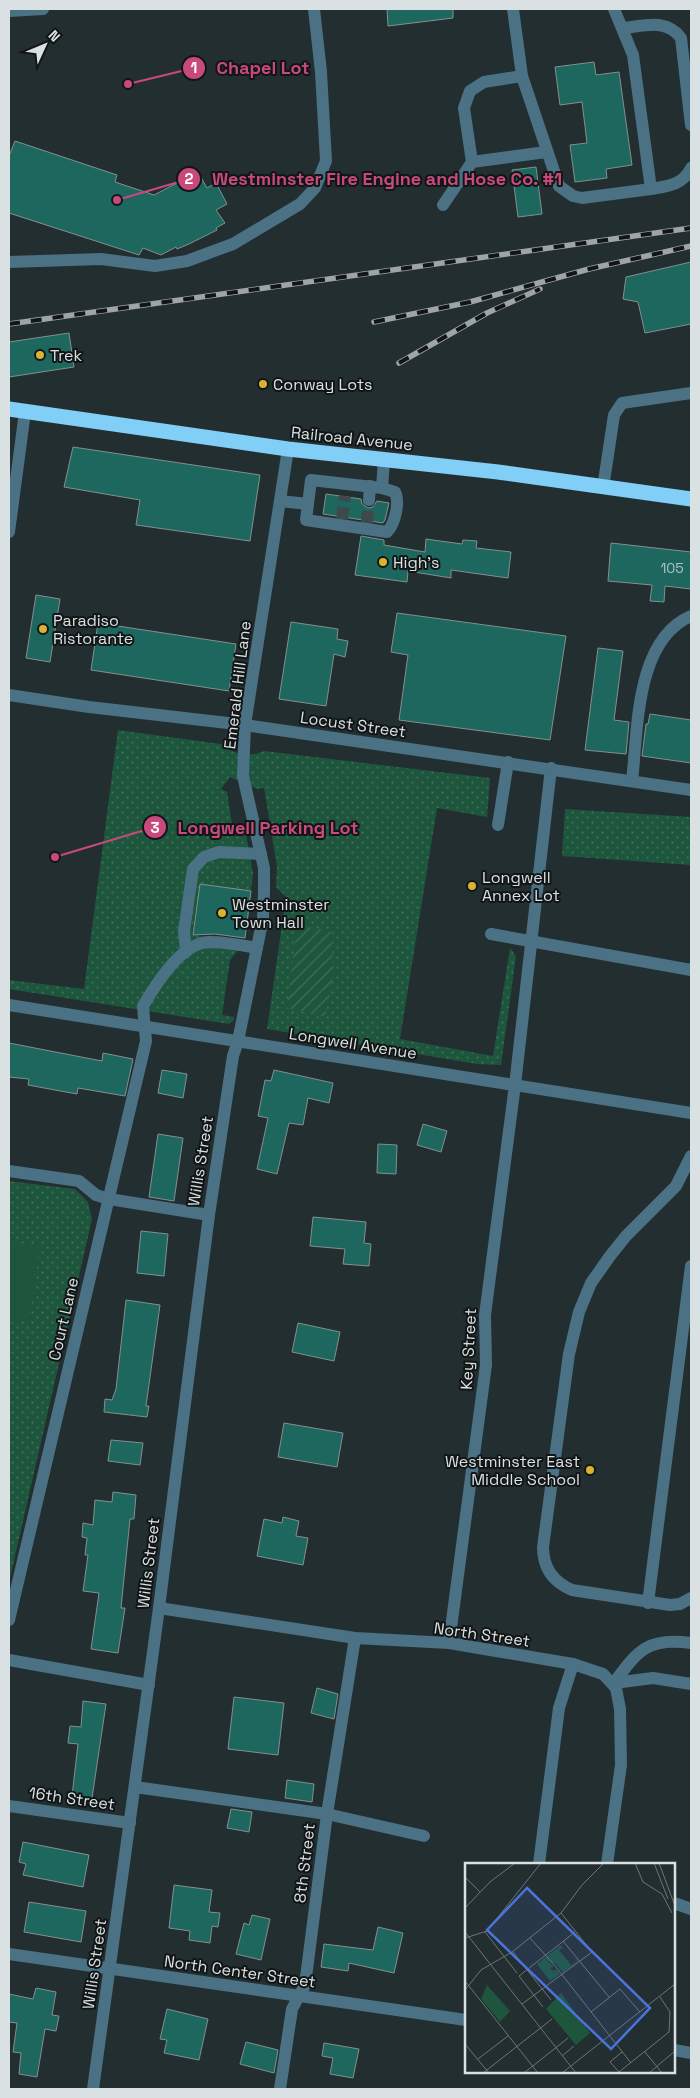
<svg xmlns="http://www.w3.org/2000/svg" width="700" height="2098" font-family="'Space Grotesk',sans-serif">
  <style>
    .park { fill: url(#park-dots) }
    .garden { fill: url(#garden-furrows) }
    .pitch { fill: #1d563d }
    .building { fill: #1d675f; stroke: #83908e }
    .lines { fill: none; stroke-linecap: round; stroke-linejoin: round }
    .minor-tunnel { stroke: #3e494b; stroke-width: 12; stroke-dasharray: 12 6; stroke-linecap: butt }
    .minor { stroke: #4b7185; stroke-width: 12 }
    .highway { stroke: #81cef6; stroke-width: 15 }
    .rail-casing { stroke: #9da5a6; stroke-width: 5.5 }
    .rail { stroke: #111516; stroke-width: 4; stroke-dasharray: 11; stroke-linecap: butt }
    .poi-dot { fill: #dab333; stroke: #111516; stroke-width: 2 }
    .labels { text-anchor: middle; stroke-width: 4; stroke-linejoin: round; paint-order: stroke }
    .number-label { font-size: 14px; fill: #abc2c1 }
    .poi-label { font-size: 16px; fill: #dae1e2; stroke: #111516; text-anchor: start }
    .street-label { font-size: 16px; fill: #dae1e2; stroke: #111516 }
    .inset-road { fill: none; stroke: #6c7677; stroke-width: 1 }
    .view { fill: #4c73da; fill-opacity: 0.15; stroke: #4c73da; stroke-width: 2.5 }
    .inset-edge { fill: none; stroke: #dae1e2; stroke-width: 2.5 }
    .leader { fill: none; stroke: #c84a7d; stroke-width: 2 }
    .callout-dot { fill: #c84a7d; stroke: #111516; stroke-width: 2 }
    .mark-label { font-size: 15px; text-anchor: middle; font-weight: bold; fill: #fff }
    .callout-label { font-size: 18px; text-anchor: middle; font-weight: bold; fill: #c84a7d; stroke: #111516; stroke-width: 4; stroke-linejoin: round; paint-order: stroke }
  </style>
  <defs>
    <pattern id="park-dots" width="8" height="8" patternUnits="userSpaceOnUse" patternTransform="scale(1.25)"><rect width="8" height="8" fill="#1d563d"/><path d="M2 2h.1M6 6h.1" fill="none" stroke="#3d6e59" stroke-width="1.8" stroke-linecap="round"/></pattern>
    <pattern id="garden-furrows" width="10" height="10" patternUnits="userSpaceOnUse" patternTransform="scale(1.25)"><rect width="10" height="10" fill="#1d563d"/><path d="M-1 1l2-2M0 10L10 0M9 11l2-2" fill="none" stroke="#3d6e59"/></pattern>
  </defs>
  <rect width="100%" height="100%" fill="#232e30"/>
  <!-- park -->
  <g class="park">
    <path d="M118,730L221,744C233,754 250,758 264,751L490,778L487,817L437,808L400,1039L493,1056L510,948L516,956L501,1065L477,1064L267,1029L286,897L276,887L277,867L264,788L258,789L230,777L221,789L227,792L234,837L246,834L253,873L251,891L200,884L192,935L244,943L230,960L222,1015L234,1017V1020L229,1024L9,989V980L84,989Z"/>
    <path d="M565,809L691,817V865L562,856Z"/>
    <path d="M9,1181L75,1189L88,1202L92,1219L9,1582Z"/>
  </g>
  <!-- garden -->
  <path class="garden" d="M297,925L330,931L334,971L325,1017L287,1008Z"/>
  <!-- pitch -->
  <path class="pitch" d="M9,1241L39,1247L30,1319L9,1323Z"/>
  <!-- building -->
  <g class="building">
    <path d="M387,9H453V18L388,26Z"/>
    <path d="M594,62L596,75L619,72L632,165L606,169L607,178L575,182L570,145L587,143L582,102L560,105L555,67Z"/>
    <path d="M15,141L117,175L115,182L154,195L198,172L207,188L216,183L227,204L216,210L225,223L216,228L217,230L189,244L177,249L176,247L161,255L143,248L139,255L9,213V156Z"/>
    <path d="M536,167L542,214L518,217L512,170Z"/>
    <path d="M691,262V324L645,333L638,302L623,299L626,277Z"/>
    <path d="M69,333L74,367L9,377V342Z"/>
    <path d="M73,447L260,475L250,541L136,525L140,500L64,487Z"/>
    <path d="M326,494L361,499L362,504L368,508L373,507L377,501L389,503L385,520L383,523L323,514Z"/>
    <path d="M361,536L384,540V545L425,552L426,539L462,544L463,540L477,541L476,548L511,552L508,578L451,570V578L408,571L407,582L355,575Z"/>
    <path d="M611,543L691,552V589L665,586L664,602L650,601L652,585L608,581Z"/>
    <path d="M36,595L60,599L50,662L26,658Z"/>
    <path d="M397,613L566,636L550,740L399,720L408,655L391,652Z"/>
    <path d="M291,622L338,629L337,639L348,641L345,657L334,654L326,706L279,699Z"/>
    <path d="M98,623L236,644L229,691L91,670Z"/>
    <path d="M598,648L623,651L614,720L629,722L626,754L585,750Z"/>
    <path d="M650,714L691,720V763L642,756L646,724H648Z"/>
    <path d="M200,884L251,891L245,938L215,934L193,935Z"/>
    <path d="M9,1043L102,1061L103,1053L133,1059L125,1096L78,1088L77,1094L28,1085L29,1079L9,1077Z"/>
    <path d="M162,1070L187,1074L183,1098L158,1093Z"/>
    <path d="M274,1070L333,1083L329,1103L308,1098L303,1125L289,1123L277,1174L257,1169L268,1118L258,1116L265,1080L271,1081Z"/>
    <path d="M423,1124L447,1131L441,1152L417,1145Z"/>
    <path d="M158,1134L183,1138L174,1201L149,1197Z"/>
    <path d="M378,1144L397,1145L396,1174L377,1173Z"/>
    <path d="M313,1217L366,1222L364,1243L371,1244L369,1266L343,1264L345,1249L310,1246Z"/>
    <path d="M141,1231L168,1234L164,1276L137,1273Z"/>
    <path d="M126,1300L160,1305L146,1406H149L147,1417L104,1412L105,1399L112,1400L116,1389Z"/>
    <path d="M298,1323L340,1332L334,1361L292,1352Z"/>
    <path d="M284,1423L343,1433L337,1467L278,1457Z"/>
    <path d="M111,1440L143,1443L140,1465L108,1461Z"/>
    <path d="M113,1492L136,1495L134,1519H130L121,1608H125L118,1653L91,1649L99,1593L83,1591L88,1555H85L87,1538L82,1537L83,1523L93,1525L95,1500L112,1502Z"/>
    <path d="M283,1517L299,1521L296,1536L308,1538L303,1565L257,1556L264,1519L282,1523Z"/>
    <path d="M317,1688L338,1694L334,1719L311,1713Z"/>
    <path d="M234,1697L284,1703L278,1755L228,1749Z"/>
    <path d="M83,1701L106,1704L92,1798L72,1796L78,1744L68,1743L70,1726L81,1727Z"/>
    <path d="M287,1780L314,1784L312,1802L285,1798Z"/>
    <path d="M231,1809L252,1812L249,1832L227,1828Z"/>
    <path d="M23,1842L89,1855L83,1887L23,1875L26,1864L19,1862Z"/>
    <path d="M174,1885L212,1890L209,1912L220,1913L218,1927L212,1926L210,1943L189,1940L190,1931L169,1928Z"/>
    <path d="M29,1902L86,1911L81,1942L24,1932Z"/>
    <path d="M252,1915L270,1919L261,1960L236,1954L244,1923L249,1925Z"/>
    <path d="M378,1927L403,1933L394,1973L349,1963L348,1971L321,1967L324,1944L373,1950Z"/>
    <path d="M36,1988L56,1992L52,2015L59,2016L56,2031L45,2029L37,2077L19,2074L21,2053L13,2052L17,2023L9,2022V1994L33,1999Z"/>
    <path d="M167,2009L208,2019L199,2060L164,2053L167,2040L160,2039Z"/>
    <path d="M246,2042L278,2050L274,2073L240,2064Z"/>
    <path d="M324,2043L359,2049L353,2078L330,2074L333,2058L322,2056Z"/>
  </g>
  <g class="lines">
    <!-- minor-tunnel -->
    <g class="minor-tunnel">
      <path d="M342,519L345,496"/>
      <path d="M367,523L369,500"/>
    </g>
    <!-- minor -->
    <g class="minor">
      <path d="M513,9L522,76L559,186L573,196L582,198L651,189L633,55L614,9"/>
      <path d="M9,11L43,9"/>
      <path d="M623,28C645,26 666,18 681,38L691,125"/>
      <path d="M472,162L546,152"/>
      <path d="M651,189C668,186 683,185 691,168"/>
      <path d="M443,205L472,162L464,108L470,91L484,82L522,76"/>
      <path d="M9,262L101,259L155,266L187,261L233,244L300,204L315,188L326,161L321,72L314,9"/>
      <path d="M382,488L395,492C400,502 395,524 387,532L306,520L311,480L382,488L384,460"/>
      <path d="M603,488L614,415L622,403L691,393"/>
      <path d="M369,500L370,486"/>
      <path d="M280,501L308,504"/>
      <path d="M9,532L25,412"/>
      <path d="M9,695L89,707L245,725L691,790"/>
      <path d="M632,781C638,730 635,640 691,616"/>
      <path d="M498,825L508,762"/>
      <path d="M491,934L691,970"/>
      <path d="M186,952L184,931L193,869L204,857L219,852L261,854"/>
      <path d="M9,1005L691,1113"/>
      <path d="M691,1156L676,1186L626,1236L610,1256L591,1283L579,1312L569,1354L543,1547C543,1568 553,1582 572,1590L670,1605L680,1604L691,1598"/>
      <path d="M9,1171L79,1181L96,1195L109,1199L209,1215"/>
      <path d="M648,1603L691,1266"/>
      <path d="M159,1608L355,1638L449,1643L573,1664L603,1674L616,1688L620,1709L621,1765L607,1864"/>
      <path d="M9,1620L146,1041L143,1006C156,984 181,943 209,942C225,942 241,945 257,948"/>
      <path d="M449,1643L486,1365L485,1315L515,1085L551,768"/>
      <path d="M9,1660L149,1685"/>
      <path d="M614,1683C638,1650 648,1637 691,1643"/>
      <path d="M614,1683L653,1678L691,1684"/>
      <path d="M135,1787L327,1814L424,1836"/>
      <path d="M9,1806L130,1823"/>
      <path d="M539,1864L559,1708L573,1664"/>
      <path d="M674,1903L691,1909"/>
      <path d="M9,1954L466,2020"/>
      <path d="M674,2050L691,2053"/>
      <path d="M93,2089L159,1608L209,1215L233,1056L238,1041L263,918L264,891V868L243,776L245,725L288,449"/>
      <path d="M280,2089L292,2009L305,1985L327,1814L355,1638"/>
    </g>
    <!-- highway -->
    <path class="highway" d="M9,409L288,449L498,472L691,499"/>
    <!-- rail casing -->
    <g class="rail-casing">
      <g id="rail">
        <path d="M374,322L470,302L589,269L691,246"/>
        <path d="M9,324L691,228"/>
        <path d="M399,363L487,313L540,289"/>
      </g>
    </g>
    <!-- rail -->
    <use href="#rail" class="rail"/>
  </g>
  <!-- markers -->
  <g class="poi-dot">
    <circle cx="40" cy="355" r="5"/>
    <circle cx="263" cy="384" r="5"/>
    <circle cx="383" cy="562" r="5"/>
    <circle cx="43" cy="629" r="5"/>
    <circle cx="472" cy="886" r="5"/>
    <circle cx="222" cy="913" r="5"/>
    <circle cx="590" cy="1470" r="5"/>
  </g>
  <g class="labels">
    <!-- number labels -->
    <g class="number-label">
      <text x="672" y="573">105</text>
    </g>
    <!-- poi labels -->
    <g class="poi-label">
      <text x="50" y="361">Trek</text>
      <text x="273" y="390">Conway Lots</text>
      <text x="393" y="568">High’s</text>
      <text x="53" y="626">Paradiso<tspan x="53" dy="18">Ristorante</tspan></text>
      <text x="482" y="883">Longwell<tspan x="482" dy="18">Annex Lot</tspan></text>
      <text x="232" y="910">Westminster<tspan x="232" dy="18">Town Hall</tspan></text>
      <text x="580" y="1467" text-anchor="end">Westminster East<tspan x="580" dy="18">Middle School</tspan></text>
    </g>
    <!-- street labels -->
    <g class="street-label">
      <text transform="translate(352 438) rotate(6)" y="6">Railroad Avenue</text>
      <text transform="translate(237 685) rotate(-83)" y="6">Emerald Hill Lane</text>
      <text transform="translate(353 724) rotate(8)" y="6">Locust Street</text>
      <text transform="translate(353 1043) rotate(9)" y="6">Longwell Avenue</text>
      <text transform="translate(200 1161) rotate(-81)" y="6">Willis Street</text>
      <text transform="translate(63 1319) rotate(-77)" y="6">Court Lane</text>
      <text transform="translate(468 1349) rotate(-87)" y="6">Key Street</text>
      <text transform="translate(148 1563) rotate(-83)" y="6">Willis Street</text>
      <text transform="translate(482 1634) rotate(8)" y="6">North Street</text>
      <text transform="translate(72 1798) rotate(8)" y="6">16th Street</text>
      <text transform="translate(304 1863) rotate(-83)" y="6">8th Street</text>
      <text transform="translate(94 1964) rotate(-82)" y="6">Willis Street</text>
      <text transform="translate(240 1971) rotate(8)" y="6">North Center Street</text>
    </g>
  </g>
  <!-- overview -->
  <g transform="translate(465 1863)">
    <rect width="210" height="210" fill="#232e30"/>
    <path d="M22,122L45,148L35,159L16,136Z" fill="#1d563d"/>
    <path d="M96,82L98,85L94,87L106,102L112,98L107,91L113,98L98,110L91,101L81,97L89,103L85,105L88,108L91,106L95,111L78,123L85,118L72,101ZM96,130L125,170L111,182L81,146Z" fill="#1d563d"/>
    <path class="inset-road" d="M170,0L178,19L197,31L207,50M189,0L203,36M194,0L210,43M0,14L15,29M0,45L25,19L50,0M0,69L111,210M20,69L52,110M0,75L22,68L76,0M65,75L91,104L166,200M98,78L144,134M48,89L86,137M0,118L73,210M0,127L16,107L47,89L96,50L117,22L139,0M57,141L127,89L96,50M78,144L54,113L110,69M126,149L155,126L175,149M0,181L24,210M157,189L145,199L154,209L204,169L205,149L195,134M180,189L197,210M97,193L109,183M13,196L43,173M18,210L87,156M59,210L103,175M97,210L210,121M184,210L210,188"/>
    <path class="view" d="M62,25L185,145L146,186L22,67Z"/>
    <rect width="210" height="210" class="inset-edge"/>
  </g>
  <!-- callouts -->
  <path class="leader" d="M128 84L194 68M117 200L189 179M55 857L155 827"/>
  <g class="callout-dot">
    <circle cx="128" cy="84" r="5"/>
    <circle cx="117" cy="200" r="5"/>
    <circle cx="55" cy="857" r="5"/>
    <circle cx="194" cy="68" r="12"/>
    <circle cx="189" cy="179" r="12"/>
    <circle cx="155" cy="827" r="12"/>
  </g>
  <g class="mark-label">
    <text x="194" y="73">1</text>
    <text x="189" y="184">2</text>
    <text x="155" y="833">3</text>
  </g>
  <g class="callout-label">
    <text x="263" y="74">Chapel Lot</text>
    <text x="387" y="185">Westminster Fire Engine and Hose Co. #1</text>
    <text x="268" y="834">Longwell Parking Lot</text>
  </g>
  <!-- border -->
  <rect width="700" height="2098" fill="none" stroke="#dae1e2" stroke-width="20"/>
  <!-- north arrow -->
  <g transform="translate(45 45) rotate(46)" stroke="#111516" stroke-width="4" paint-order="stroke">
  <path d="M0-4L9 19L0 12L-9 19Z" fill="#dae1e2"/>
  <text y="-8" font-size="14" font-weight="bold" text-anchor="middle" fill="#dae1e2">N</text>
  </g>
</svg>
